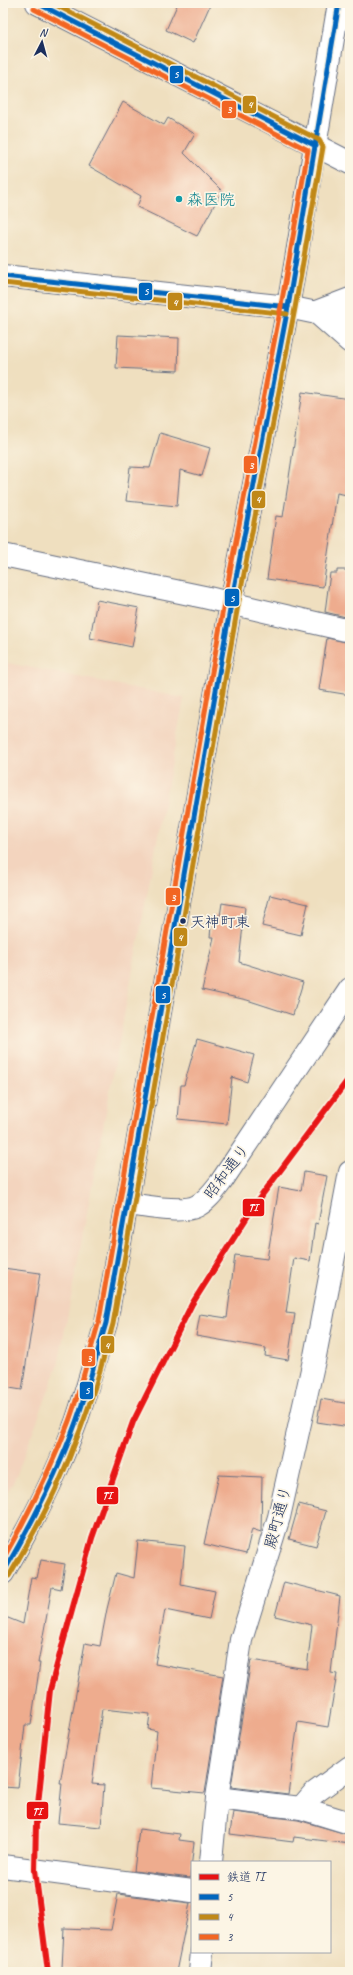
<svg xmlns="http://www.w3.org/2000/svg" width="353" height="1975" font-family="Caveat,'Klee One',sans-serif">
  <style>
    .built { fill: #f3d4be }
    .building { fill: #eeac8e }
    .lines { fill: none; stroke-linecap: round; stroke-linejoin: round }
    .minor-casing { stroke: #656d80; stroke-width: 24 }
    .tertiary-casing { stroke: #656d80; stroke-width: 24 }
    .secondary-casing { stroke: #656d80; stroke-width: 24 }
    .minor { stroke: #fff; stroke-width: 22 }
    .tertiary { stroke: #fff; stroke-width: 22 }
    .secondary { stroke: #fff; stroke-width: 22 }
    .bus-1-casing { stroke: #fcf5e5; stroke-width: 8 }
    .bus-2-casing { stroke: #fcf5e5; stroke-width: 8 }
    .bus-3-casing { stroke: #fcf5e5; stroke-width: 8 }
    .bus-1 { stroke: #0065bd; stroke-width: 5 }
    .bus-2 { stroke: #c08818; stroke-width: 5 }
    .bus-3 { stroke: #f26522; stroke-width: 5 }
    .rail-1-casing { stroke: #fcf5e5; stroke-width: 9 }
    .rail-1 { stroke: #e71212; stroke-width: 6 }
    .culture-dot { fill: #0f9aa8; stroke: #fcf5e5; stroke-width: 1.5 }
    .bus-dot { fill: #1b2f5e; stroke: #fcf5e5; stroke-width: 1.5 }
    .labels { text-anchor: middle; stroke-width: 3.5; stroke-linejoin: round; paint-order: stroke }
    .bus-label { font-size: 15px; fill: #1b2f5e; stroke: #fcf5e5; text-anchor: start }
    .culture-label { font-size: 16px; fill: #0d838f; stroke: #fcf5e5; text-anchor: start }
    .street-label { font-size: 16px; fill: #1b2f5e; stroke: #fcf5e5 }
    .line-badge { stroke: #fcf5e5; stroke-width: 1.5 }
    .badge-label { font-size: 11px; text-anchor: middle; font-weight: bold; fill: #fff }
  </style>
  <rect width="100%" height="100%" fill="#fcf5e5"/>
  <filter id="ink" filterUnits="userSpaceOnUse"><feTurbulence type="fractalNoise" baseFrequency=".025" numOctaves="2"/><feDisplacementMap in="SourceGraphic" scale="8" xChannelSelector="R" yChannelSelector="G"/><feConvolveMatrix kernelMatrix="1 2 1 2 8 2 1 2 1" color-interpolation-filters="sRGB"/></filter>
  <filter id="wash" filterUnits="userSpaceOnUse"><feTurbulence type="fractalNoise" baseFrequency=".012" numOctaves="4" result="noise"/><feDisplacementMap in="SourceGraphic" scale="16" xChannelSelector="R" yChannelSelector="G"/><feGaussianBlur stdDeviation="0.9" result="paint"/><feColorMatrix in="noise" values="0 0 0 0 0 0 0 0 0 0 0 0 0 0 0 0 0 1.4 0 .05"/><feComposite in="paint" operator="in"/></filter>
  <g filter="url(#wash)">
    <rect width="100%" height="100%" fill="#efdfbf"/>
    <!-- built -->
    <path class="built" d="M3,662L184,698L58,1366L15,1479L3,1500Z"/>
    <g id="blocks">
      <!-- building -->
      <g class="building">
        <path d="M178,3H211L193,43L166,30Z"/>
        <path d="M123,102L164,125L168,118L195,134L184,153L222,191L197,236L137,207L141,196L89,166Z"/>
        <path d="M118,335L179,338L178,371L116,368Z"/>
        <path d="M302,392L350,399V475L347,495L337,493L323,587L267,579L276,516L283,517Z"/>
        <path d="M160,433L210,448L202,476L180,470L177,506L126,501L130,467L150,468Z"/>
        <path d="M337,570H350V618L325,612L330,573H337Z"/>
        <path d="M97,600L139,608L132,647L90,638Z"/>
        <path d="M327,638L350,643V695L319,690Z"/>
        <path d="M270,895L308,904L301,935L262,926Z"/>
        <path d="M222,903L245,907L239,962L303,982L293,1015L247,1000L202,990L214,937H210L212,916H220Z"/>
        <path d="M197,1039L254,1055L247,1082L232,1077L227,1124L178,1119L181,1085H184Z"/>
        <path d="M304,1172L327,1176L318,1224L315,1223L310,1261L294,1258L286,1313L295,1314L288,1360L265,1356L266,1348L196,1336L200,1314L227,1318L235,1255L267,1259L279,1187L301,1191Z"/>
        <path d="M3,1268L40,1273L22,1390L3,1387Z"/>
        <path d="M321,1399L350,1404V1427L317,1422Z"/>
        <path d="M219,1475L262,1477L261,1532L252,1529L246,1554L204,1544Z"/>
        <path d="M299,1504L326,1511L316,1546L289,1539Z"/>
        <path d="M138,1541L185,1546L181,1584L215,1591L209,1619L165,1610L155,1664L223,1676L205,1793L151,1788L157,1731L148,1729L150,1714L102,1709L92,1784L104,1785L101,1827L58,1823L62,1783H60L85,1643L100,1646L107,1609L116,1573L134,1578Z"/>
        <path d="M41,1560L65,1564L61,1589L52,1587L38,1663H40L31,1725H25L18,1788L3,1787V1616L23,1624L31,1577L37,1578Z"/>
        <path d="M284,1582L340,1596L331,1673L337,1674L328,1727L298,1722L288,1794L231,1787L251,1660L307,1669L312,1625L275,1616Z"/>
        <path d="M233,1812L298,1820L350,1835V1844L294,1837L293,1842L230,1834Z"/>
        <path d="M139,1829L180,1834L179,1840L194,1842L190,1878L134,1871Z"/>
        <path d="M118,1894L190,1903L176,1972H115L62,1968L64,1928L111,1930Z"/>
      </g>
    </g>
  </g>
  <g filter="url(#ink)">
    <use href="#blocks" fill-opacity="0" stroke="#656d80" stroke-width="1"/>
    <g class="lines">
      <!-- minor casing -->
      <g class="minor-casing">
        <g id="minor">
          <path d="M350,299L316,312L350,342"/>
          <path d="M3,555L204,597L350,631"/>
          <path d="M217,1798L301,1808L350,1823"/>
          <path d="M301,1808L313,1794L350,1767"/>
          <path d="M3,1866L192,1891"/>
        </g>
      </g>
      <!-- tertiary casing -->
      <g class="tertiary-casing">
        <g id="tertiary">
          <path d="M37,3L350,163"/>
          <path d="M288,307L339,3"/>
          <path d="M128,1204C145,1206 182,1214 197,1206C207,1201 214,1191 221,1182L350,989"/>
          <path d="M211,1862L217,1798L241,1640L279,1517L315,1356L350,1172"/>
          <path d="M200,1972L202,1952"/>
        </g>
      </g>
      <!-- secondary casing -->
      <g class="secondary-casing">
        <g id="secondary">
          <path d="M3,276L288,307L350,320"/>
          <path d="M3,1573C31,1525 57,1475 76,1422C87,1390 96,1356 106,1323L231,604L288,307"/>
        </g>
      </g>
      <!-- minor -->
      <use href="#minor" class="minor"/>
      <!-- tertiary -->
      <use href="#tertiary" class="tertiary"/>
      <!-- secondary -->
      <use href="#secondary" class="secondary"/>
      <!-- bus-1 casing -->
      <g class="bus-1-casing">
        <g id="bus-1">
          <path d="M37,3L316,146"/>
          <path d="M3,276L288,307"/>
          <path d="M3,1573C31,1525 57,1475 76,1422C88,1390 96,1356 106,1323L231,604L288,307L339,3"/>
        </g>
      </g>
      <!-- bus-2 casing -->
      <g class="bus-2-casing">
        <g id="bus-2">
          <path d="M3,283L287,314"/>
          <path d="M9,1576C34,1533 58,1490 75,1443C91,1404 102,1364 113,1324L238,605L295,308L323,147L319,140L52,3"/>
        </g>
      </g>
      <!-- bus-3 casing -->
      <g class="bus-3-casing">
        <path id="bus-3" d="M3,1559C28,1515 51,1469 69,1421C81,1388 89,1355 99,1321L224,603L281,306L308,150L34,9"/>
      </g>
      <!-- bus-1 -->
      <use href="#bus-1" class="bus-1"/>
      <!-- bus-2 -->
      <use href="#bus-2" class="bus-2"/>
      <!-- bus-3 -->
      <use href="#bus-3" class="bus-3"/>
      <!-- rail-1 casing -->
      <g class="rail-1-casing">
        <path id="rail-1" d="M48,1972L35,1870L36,1823L50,1690L92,1538L133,1422L192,1304L256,1203L350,1077"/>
      </g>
      <!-- rail-1 -->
      <use href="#rail-1" class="rail-1"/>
    </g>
  </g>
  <!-- markers -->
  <circle class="culture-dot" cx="179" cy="199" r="4"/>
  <circle class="bus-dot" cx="183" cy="921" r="3.5"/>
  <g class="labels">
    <!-- bus labels -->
    <g class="bus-label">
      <text x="190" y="927">天神町東</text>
    </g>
    <!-- culture labels -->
    <g class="culture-label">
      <text x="187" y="205">森医院</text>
    </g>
    <!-- street labels -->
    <g class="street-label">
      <text transform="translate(226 1171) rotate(-53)" y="6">昭和通り</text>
      <text transform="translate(277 1517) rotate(-75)" y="6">殿町通り</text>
    </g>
  </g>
  <g class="line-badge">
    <rect x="169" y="65" width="15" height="19" rx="4" fill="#0065bd"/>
    <rect x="242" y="95" width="15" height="19" rx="4" fill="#c08818"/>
    <rect x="221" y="100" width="16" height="19" rx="4" fill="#f26522"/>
    <rect x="138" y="282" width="15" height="19" rx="4" fill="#0065bd"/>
    <rect x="167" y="292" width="16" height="19" rx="4" fill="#c08818"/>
    <rect x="243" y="455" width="15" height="19" rx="4" fill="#f26522"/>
    <rect x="251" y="490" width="15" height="19" rx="4" fill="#c08818"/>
    <rect x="224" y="588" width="16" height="19" rx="4" fill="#0065bd"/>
    <rect x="165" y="887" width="16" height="19" rx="4" fill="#f26522"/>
    <rect x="173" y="927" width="15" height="20" rx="4" fill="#c08818"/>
    <rect x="155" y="985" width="16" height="19" rx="4" fill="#0065bd"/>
    <rect x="242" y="1198" width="23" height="19" rx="4" fill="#e71212"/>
    <rect x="100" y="1335" width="15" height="19" rx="4" fill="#c08818"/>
    <rect x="81" y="1348" width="15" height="19" rx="4" fill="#f26522"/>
    <rect x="79" y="1381" width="15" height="19" rx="4" fill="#0065bd"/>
    <rect x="96" y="1486" width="23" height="19" rx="4" fill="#e71212"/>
    <rect x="26" y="1801" width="23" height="19" rx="4" fill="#e71212"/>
  </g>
  <g class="badge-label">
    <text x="176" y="78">5</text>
    <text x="250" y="108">4</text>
    <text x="229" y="113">3</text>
    <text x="146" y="295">5</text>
    <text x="175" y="306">4</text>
    <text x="251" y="469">3</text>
    <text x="258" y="503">4</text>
    <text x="232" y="602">5</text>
    <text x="173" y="901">3</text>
    <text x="180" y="941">4</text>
    <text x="163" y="999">5</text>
    <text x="253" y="1211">TI</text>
    <text x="107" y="1349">4</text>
    <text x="89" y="1362">3</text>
    <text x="87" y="1394">5</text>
    <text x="107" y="1499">TI</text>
    <text x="37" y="1815">TI</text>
  </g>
  <!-- margin -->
  <rect width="353" height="1975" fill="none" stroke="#fcf5e5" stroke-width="16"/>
  <!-- legend -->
  <rect x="191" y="1861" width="140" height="92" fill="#fcf5e5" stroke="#a2a6af"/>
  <rect x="199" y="1874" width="20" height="6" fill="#e71212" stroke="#a2a6af"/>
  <text x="227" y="1881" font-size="12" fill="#1b2f5e">鉄道 TI</text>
  <rect x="199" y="1894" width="20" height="6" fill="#0065bd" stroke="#a2a6af"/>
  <text x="227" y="1901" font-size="12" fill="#1b2f5e">5</text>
  <rect x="199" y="1914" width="20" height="6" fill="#c08818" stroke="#a2a6af"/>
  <text x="227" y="1921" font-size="12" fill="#1b2f5e">4</text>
  <rect x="199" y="1934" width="20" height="6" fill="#f26522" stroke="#a2a6af"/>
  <text x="227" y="1941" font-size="12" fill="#1b2f5e">3</text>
  <!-- north arrow -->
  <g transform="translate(42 42) rotate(6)" stroke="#fcf5e5" stroke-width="3" paint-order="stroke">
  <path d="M0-3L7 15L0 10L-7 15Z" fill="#1b2f5e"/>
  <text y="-6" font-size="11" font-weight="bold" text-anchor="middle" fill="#1b2f5e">N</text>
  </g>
</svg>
